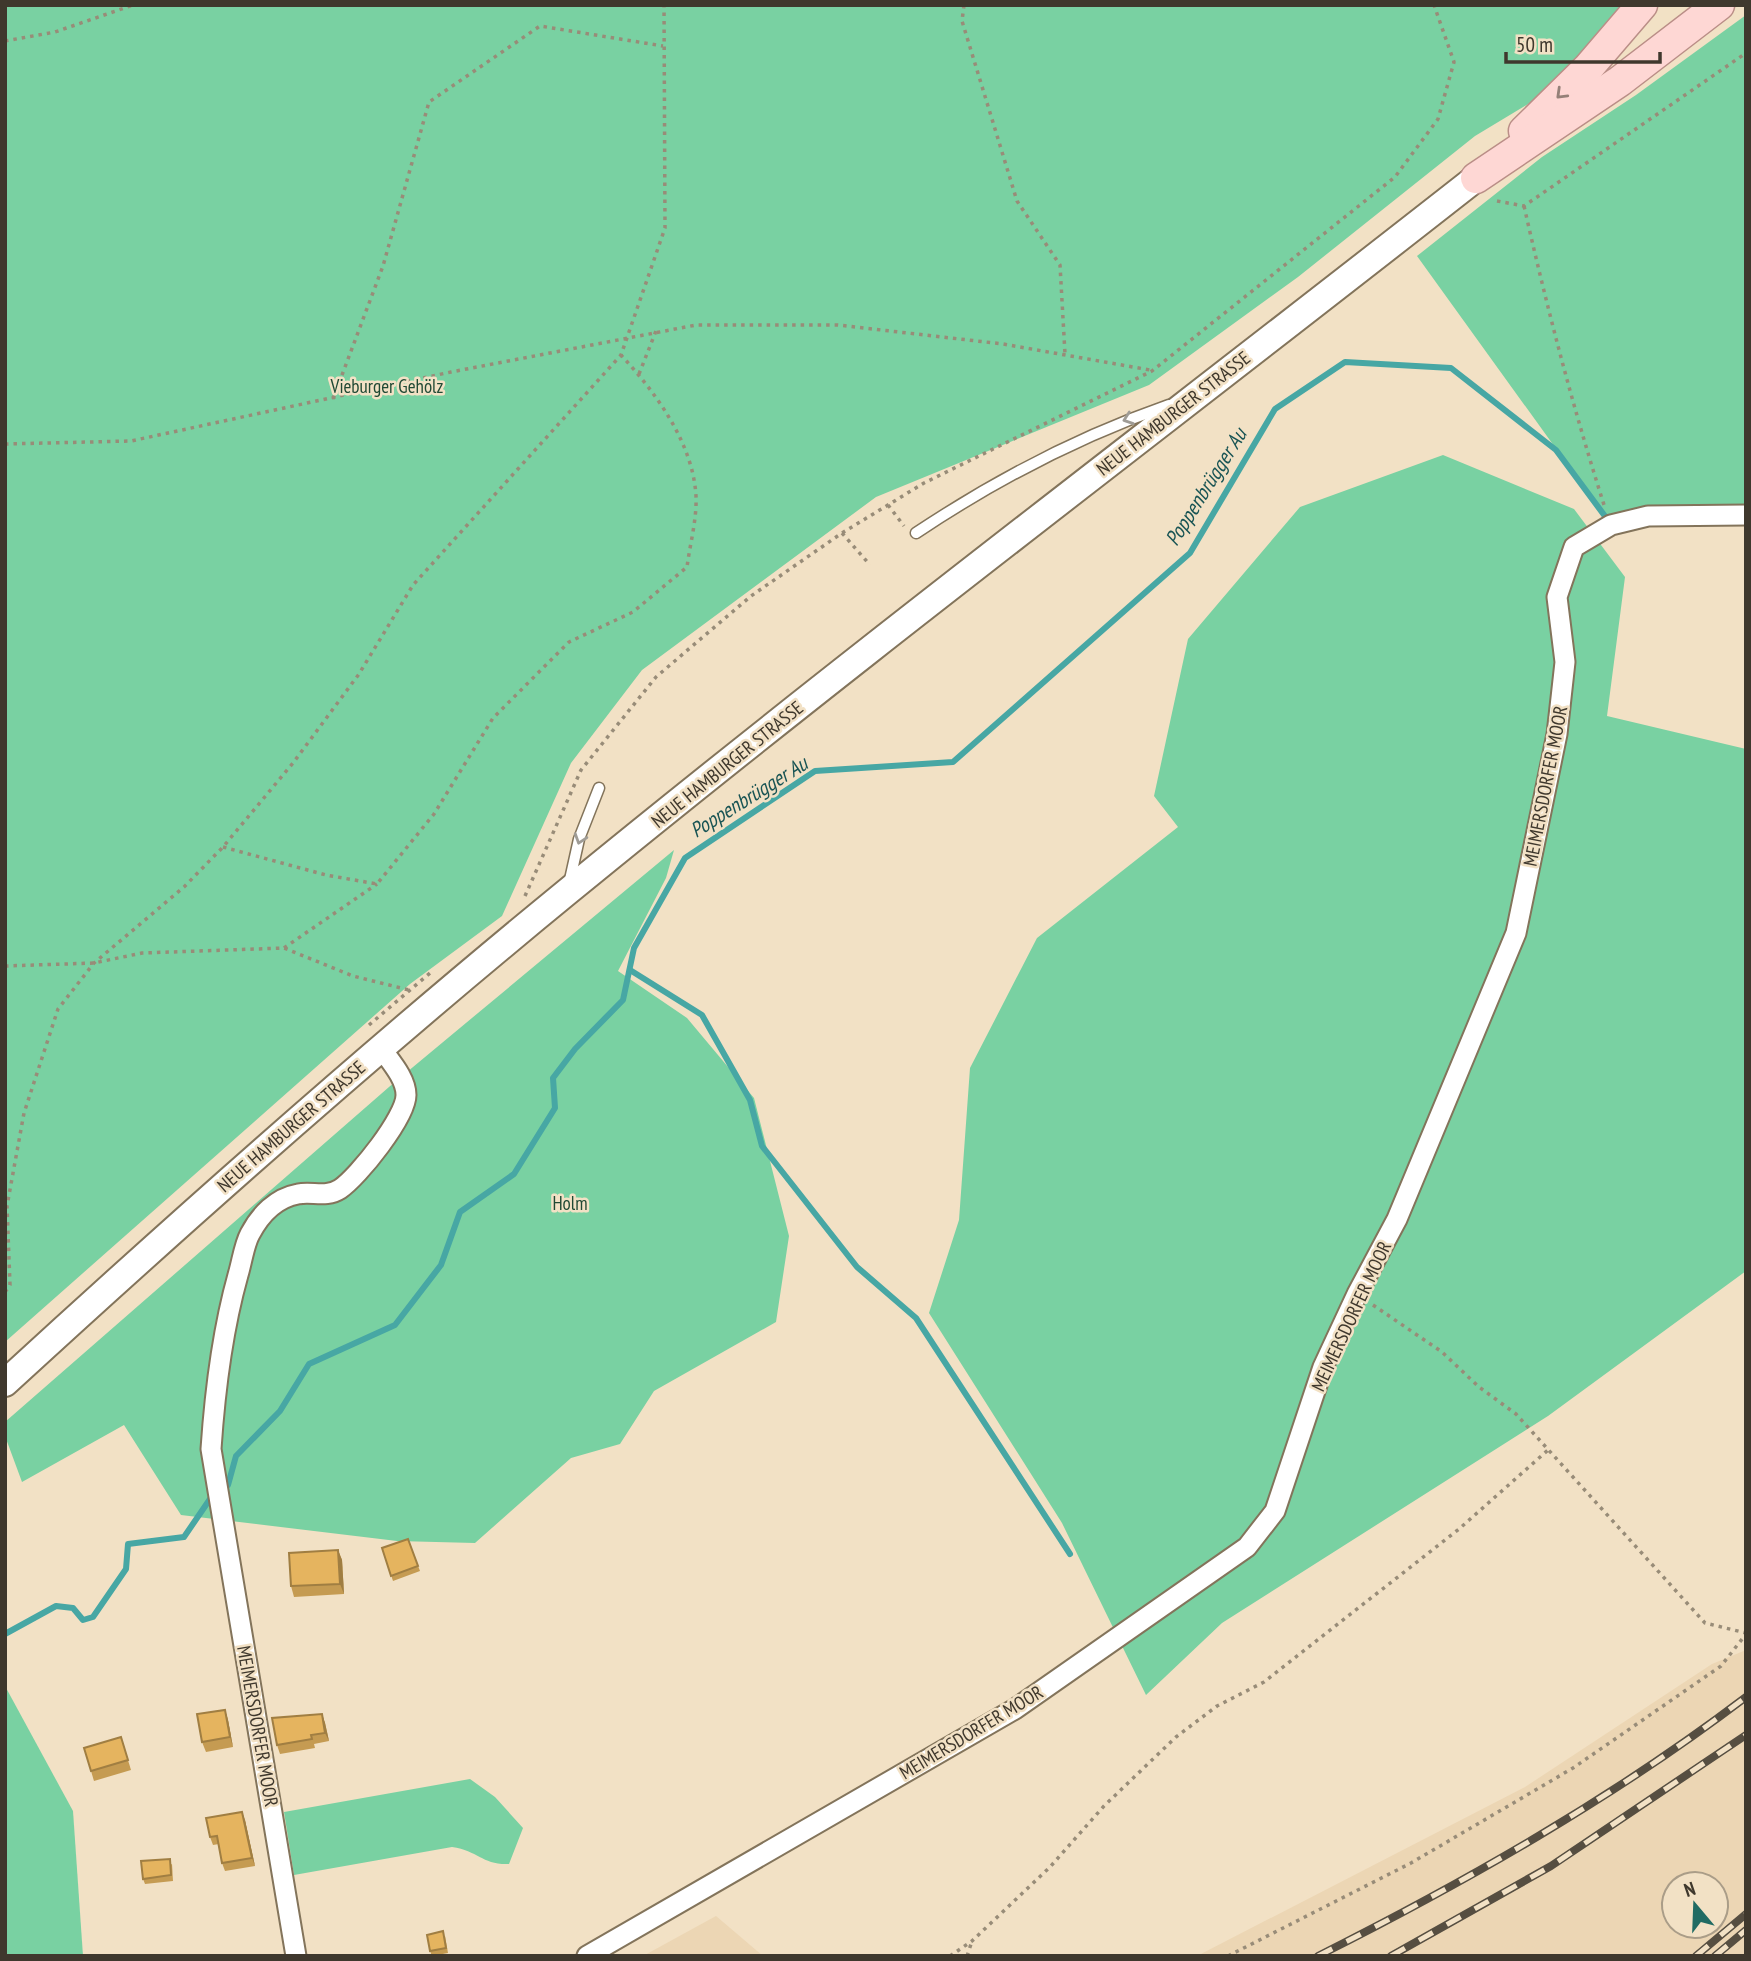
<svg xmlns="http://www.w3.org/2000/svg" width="1751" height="1961" font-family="'PT Sans Narrow',sans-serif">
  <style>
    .built { fill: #ecd6b4; fill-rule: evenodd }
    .green { fill: #79d1a2 }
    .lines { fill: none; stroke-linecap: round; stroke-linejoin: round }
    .stream { stroke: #47a7a4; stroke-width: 6 }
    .lane-casing { stroke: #83745b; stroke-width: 13 }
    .street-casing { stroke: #83745b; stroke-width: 23 }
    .secondary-casing { stroke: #83745b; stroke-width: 30 }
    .primary-casing { stroke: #ba8e87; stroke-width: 33 }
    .path { stroke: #988c78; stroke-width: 3.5; stroke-dasharray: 3.5 5; stroke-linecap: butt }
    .lane { stroke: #fff; stroke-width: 10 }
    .street { stroke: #fff; stroke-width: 19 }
    .secondary { stroke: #fff; stroke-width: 26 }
    .primary { stroke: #fed7d4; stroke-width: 30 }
    .rail-casing { stroke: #564e41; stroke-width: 8 }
    .rail { stroke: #f2e1c5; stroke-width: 5; stroke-dasharray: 16; stroke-linecap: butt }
    .wall { fill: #c59b52 }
    .shaded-wall { fill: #a07e42 }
    .building { fill: #e5b45f; stroke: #a07e42; stroke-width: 2 }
    .oneway { stroke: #958078 }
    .oneway2 { stroke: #9f9c96 }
    .labels { text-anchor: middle; stroke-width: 5; stroke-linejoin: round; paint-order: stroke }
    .park-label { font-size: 19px; fill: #204934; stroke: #f2e1c5 }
    .street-label { font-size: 19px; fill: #3f382d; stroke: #f2e1c5 }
    .water-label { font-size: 21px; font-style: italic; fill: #195454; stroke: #f2e1c5 }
  </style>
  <rect width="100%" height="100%" fill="#f2e1c5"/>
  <!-- built -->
  <g class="built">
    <path d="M1746,1650V1956H1197L1525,1787L1712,1664ZM1674,1884H1716V1926H1674Z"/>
    <path d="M716,1916L763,1956H643Z"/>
  </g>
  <!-- green -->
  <g class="green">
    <path d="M5,5H1622L1553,89L1475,136L1298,277L1149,385L876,497L642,670L571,763L502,916L410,984L5,1342Z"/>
    <path d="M1746,15V515L1611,525L1417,256L1542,157L1636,95Z"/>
    <path d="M1443,455L1574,509L1625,577L1607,716L1746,749V1271L1548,1416L1222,1623L1146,1695L1062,1523L929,1313L959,1220L970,1068L1037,938L1178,827L1154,796L1188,639L1300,507Z"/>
    <path d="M674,850L666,878L618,971L687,1018L754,1098L789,1236L776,1322L654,1391L620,1444L571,1458L475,1543L397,1541L181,1515L124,1425L22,1482L5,1436V1422L389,1087Z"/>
    <path d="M5,1686L73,1811L83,1956H5Z"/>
    <path d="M470,1779L495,1797L523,1828L509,1864C482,1865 479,1851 452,1847L294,1875L284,1812Z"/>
  </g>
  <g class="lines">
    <!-- stream -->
    <g class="stream">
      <path d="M630,970L702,1015L750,1100L762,1146L857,1267L916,1318L1070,1554"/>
      <path d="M228,1485L236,1456L280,1411L309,1364L395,1325L441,1265L460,1212L514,1174L555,1108L553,1078L575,1049L623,1000L634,948L685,858L815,771L953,762L1190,553L1275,409L1345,362L1451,368L1556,450L1610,523"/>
      <path d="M5,1634L56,1606L73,1608L83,1620L93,1617L126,1569L128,1544L184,1537L210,1499"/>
    </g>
    <!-- lane casing -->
    <g class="lane-casing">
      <g id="lane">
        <path d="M916,533C994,481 1080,436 1169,405"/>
        <path d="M569,884L579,839L599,788"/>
      </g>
    </g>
    <!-- street casing -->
    <g class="street-casing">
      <g id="street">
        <path d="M296,1956L211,1449C215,1390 222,1332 238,1275C242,1262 244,1245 250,1234C260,1215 276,1198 298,1194C312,1191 326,1198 340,1189C358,1177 406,1117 406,1095C406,1078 390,1061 381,1048"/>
        <path d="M587,1956L1015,1709L1247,1547L1275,1511L1323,1367L1357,1294L1397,1219L1516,933L1557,734L1565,662L1557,597L1574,547L1611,525L1648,516L1746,515"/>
      </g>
    </g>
    <!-- secondary casing -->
    <g class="secondary-casing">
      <path id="secondary" d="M5,1383C188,1215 374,1050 567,892C865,648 1173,416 1476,178"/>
    </g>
    <!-- primary casing -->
    <g class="primary-casing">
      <g id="primary">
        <path d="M1524,131L1588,68L1642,5"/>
        <path d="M1476,178L1620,81L1719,5"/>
      </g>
    </g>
    <!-- path -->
    <g class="path">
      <path d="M964,5L962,21L1017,201L1060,265L1065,354"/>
      <path d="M5,41L55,32L133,5"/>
      <path d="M1497,201L1524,206L1746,53"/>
      <path d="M1524,206C1547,308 1573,408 1605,508"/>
      <path d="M639,374L656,331"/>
      <path d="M333,399L383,266L429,102L540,26L663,46"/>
      <path d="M5,444L131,441L451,372L696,325H838L1003,344L1150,370"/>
      <path d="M888,505L904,526"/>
      <path d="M842,533L870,565"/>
      <path d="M223,847L326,875L377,884L434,814L493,718L569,642L633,612L687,567C690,544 697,519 696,496C693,443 656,393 621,355"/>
      <path d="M525,896L581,770L656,677L751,596L842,533L924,483L1152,371L1395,177L1438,119L1454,62L1434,5"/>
      <path d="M284,948L377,884"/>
      <path d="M5,966L94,963L142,953L284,948L353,976L409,990"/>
      <path d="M369,1025L430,973"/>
      <path d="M5,1292L10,1285L7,1206L24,1113L58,1009L94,963L184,887L223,847L293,763L359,674L413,585L621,355L665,228L664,5"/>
      <path d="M1373,1305L1442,1352L1479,1387L1516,1414L1705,1623L1746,1633"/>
      <path d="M950,1956L972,1941L1050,1867L1104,1806L1176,1737L1217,1706L1264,1682L1459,1529L1548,1450"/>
      <path d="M967,1956L972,1941"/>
      <path d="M1228,1956L1411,1863L1573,1768L1721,1666L1746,1634"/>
    </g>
    <!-- lane -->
    <use href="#lane" class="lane"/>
    <!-- street -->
    <use href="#street" class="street"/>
    <!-- secondary -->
    <use href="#secondary" class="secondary"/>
    <!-- primary -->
    <use href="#primary" class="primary"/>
    <!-- rail casing -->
    <g class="rail-casing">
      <g id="rail">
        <path d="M1318,1956C1467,1881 1613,1798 1746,1697"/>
        <path d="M1391,1956L1551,1866L1746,1735"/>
        <path d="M1696,1956L1746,1914"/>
        <path d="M1715,1956L1746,1930"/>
      </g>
    </g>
    <!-- rail -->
    <use href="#rail" class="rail"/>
  </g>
  <!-- wall -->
  <g class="wall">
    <path d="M408,1539L420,1571L393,1581L382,1548Z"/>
    <path d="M338,1550L342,1560L344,1594L294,1597L291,1586Z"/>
    <path d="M225,1710L228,1720L233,1747L206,1752L202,1742Z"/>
    <path d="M322,1714L325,1723L329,1741L314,1744L315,1748L280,1754L277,1745Z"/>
    <path d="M121,1737L131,1770L94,1781L91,1771Z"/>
    <path d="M245,1820L255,1866L225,1871L222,1863L219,1844L213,1845L210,1837Z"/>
    <path d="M172,1864L173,1881L145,1884L143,1879Z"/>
    <path d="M445,1936L448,1953L432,1956L430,1951Z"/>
  </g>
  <!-- shaded-wall -->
  <g class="shaded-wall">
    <path d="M338,1550L342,1560L344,1594L340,1584Z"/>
    <path d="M225,1710L228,1720L233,1747L230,1737Z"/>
    <path d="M322,1714L325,1723L329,1741L325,1733Z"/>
    <path d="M242,1812L245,1820L255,1866L252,1858Z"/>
  </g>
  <!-- building -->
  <g class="building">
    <path d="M408,1539L418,1566L391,1576L382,1548Z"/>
    <path d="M338,1550L340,1584L291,1586L289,1553Z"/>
    <path d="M225,1710L230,1737L202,1742L197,1714Z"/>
    <path d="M322,1714L325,1733L311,1735L312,1739L277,1745L272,1718Z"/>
    <path d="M121,1737L128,1760L91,1771L84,1748Z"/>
    <path d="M242,1812L252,1858L222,1863L217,1836L210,1837L206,1818Z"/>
    <path d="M170,1859L171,1875L143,1879L141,1861Z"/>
    <path d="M443,1931L446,1948L430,1951L427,1935Z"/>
  </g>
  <!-- one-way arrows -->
  <defs><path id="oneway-chevron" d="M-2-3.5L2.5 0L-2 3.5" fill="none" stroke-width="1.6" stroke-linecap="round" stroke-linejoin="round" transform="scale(1.75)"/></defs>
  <use class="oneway" href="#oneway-chevron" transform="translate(1561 94) rotate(136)"/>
  <g class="oneway2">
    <use href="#oneway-chevron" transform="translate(1128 419) rotate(161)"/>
    <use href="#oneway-chevron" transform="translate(580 839) rotate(108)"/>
  </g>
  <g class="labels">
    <!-- park labels -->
    <g class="park-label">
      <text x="387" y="393">Vieburger Gehölz</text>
      <text x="570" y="1210">Holm</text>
    </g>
    <!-- street labels -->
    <g class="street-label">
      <text transform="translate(1173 413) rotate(-38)" y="7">NEUE HAMBURGER STRASSE</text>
      <text transform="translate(727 764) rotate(-39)" y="7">NEUE HAMBURGER STRASSE</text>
      <text transform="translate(1545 786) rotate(-79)" y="7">MEIMERSDORFER MOOR</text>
      <text transform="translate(291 1126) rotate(-41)" y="7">NEUE HAMBURGER STRASSE</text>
      <text transform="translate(1351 1316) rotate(-65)" y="7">MEIMERSDORFER MOOR</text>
      <text transform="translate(258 1726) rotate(80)" y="7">MEIMERSDORFER MOOR</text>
      <text transform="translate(971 1732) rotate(-31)" y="7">MEIMERSDORFER MOOR</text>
    </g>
    <!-- water labels -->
    <g class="water-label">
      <text transform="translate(1206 487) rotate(-58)" y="7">Poppenbrügger Au</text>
      <text transform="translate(749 797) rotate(-32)" y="7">Poppenbrügger Au</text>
    </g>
  </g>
  <!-- border -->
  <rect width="1751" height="1961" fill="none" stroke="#3f382d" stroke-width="14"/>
  <!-- north arrow -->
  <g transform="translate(1695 1905) rotate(341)"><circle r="33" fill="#f2e1c5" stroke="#aa9d88" stroke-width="2"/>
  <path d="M0-5L12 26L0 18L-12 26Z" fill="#216b63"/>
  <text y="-10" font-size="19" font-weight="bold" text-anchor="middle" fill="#3f382d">N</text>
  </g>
  <!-- scale -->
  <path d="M1506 52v10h154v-10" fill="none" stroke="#3f382d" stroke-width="3.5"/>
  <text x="1516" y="52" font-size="21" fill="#3f382d" stroke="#f2e1c5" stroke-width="5" paint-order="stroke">50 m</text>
</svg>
